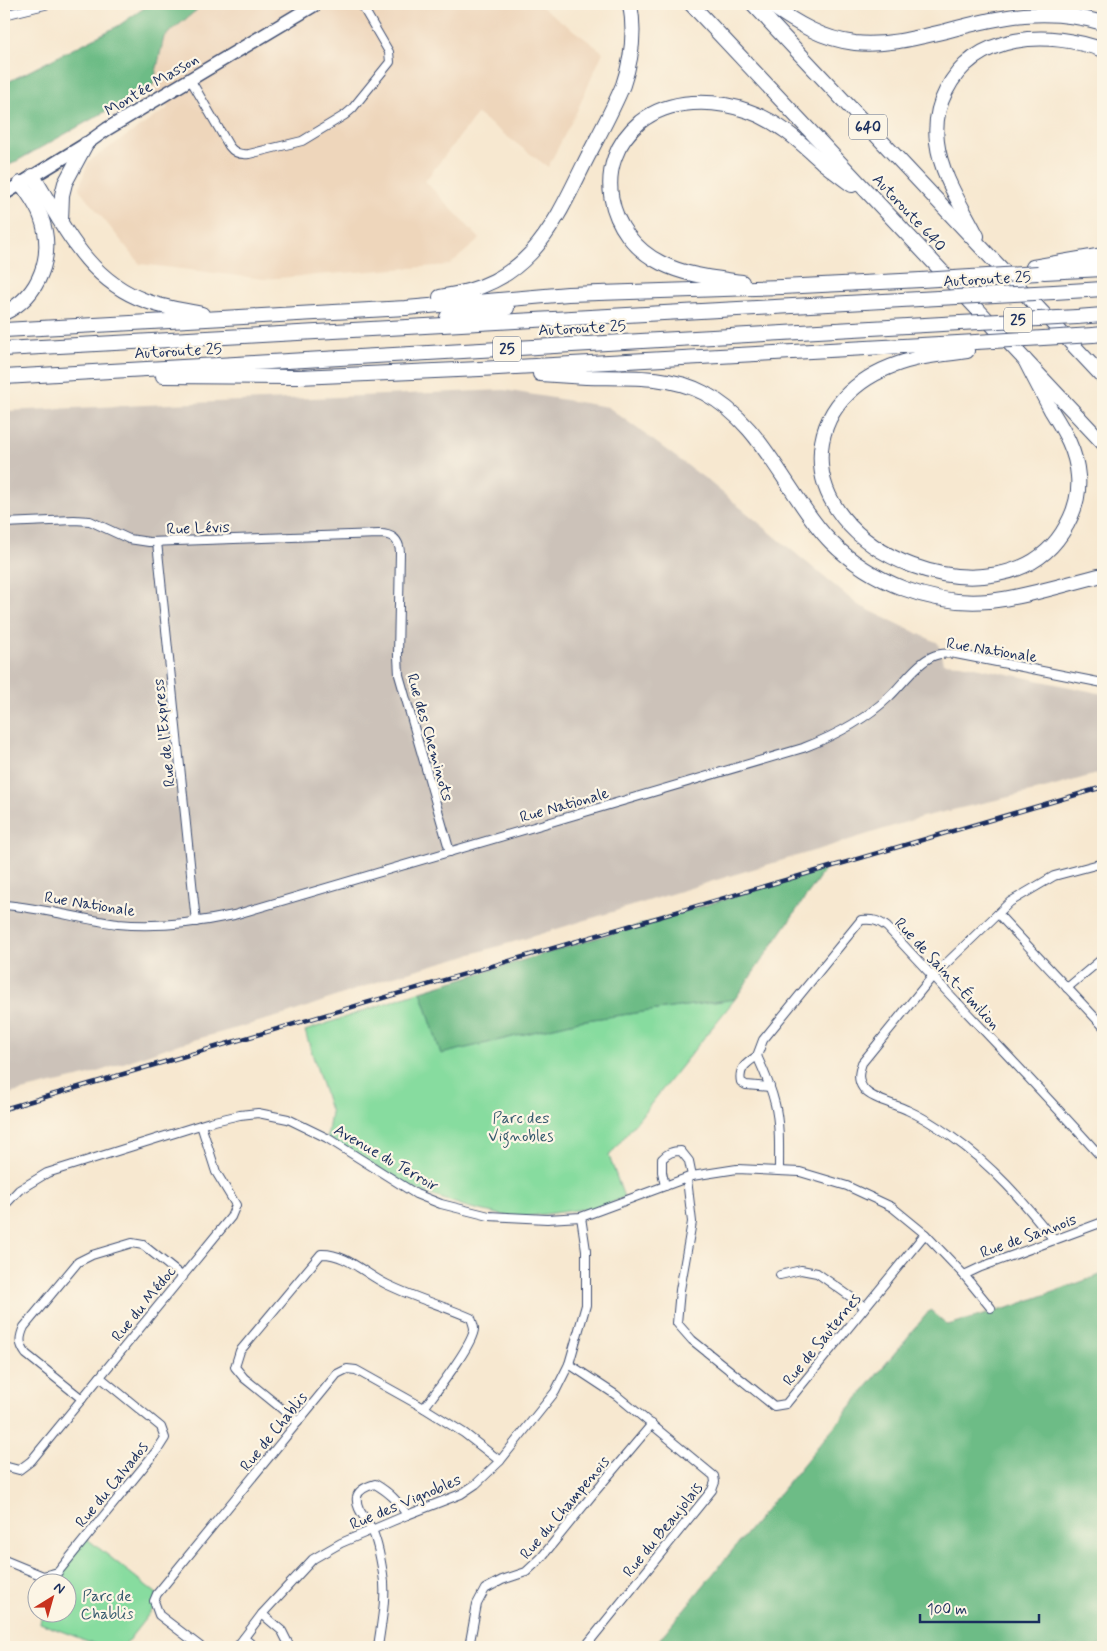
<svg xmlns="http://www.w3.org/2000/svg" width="1107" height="1651" font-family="Mynerve,sans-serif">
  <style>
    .built { fill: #eed6bb }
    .industrial { fill: #ccc2b9 }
    .green { fill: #87dc9f; stroke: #51867e }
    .forest { fill: #6dbc86; stroke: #447672 }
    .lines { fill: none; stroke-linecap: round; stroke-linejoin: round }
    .street-casing { stroke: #3c4b6f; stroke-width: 10 }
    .primary-casing { stroke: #3c4b6f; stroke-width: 15 }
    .highway-casing { stroke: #3c4b6f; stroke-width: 16 }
    .street { stroke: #fff; stroke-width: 8 }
    .primary { stroke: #fff; stroke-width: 12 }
    .highway { stroke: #fff; stroke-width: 14 }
    .rail-casing { stroke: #1b2f5e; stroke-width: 4.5 }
    .rail { stroke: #fcf5e5; stroke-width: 2.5; stroke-dasharray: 8; stroke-linecap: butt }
    .highway-bridge-casing { stroke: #3c4b6f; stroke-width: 16; stroke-linecap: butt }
    .highway-bridge { stroke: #fff; stroke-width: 14 }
    .labels { text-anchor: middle; stroke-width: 4.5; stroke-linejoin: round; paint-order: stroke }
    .shield { fill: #fcf5e5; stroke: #5e6a86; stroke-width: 1 }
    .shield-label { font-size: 15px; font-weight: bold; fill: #1b2f5e }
    .street-label { font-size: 16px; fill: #1b2f5e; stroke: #fcf5e5 }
    .park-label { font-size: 16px; fill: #365a6e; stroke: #fcf5e5 }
  </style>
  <rect width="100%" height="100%" fill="#fcf5e5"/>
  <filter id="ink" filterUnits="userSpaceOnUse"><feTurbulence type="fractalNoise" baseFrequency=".02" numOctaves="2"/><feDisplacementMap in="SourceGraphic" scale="10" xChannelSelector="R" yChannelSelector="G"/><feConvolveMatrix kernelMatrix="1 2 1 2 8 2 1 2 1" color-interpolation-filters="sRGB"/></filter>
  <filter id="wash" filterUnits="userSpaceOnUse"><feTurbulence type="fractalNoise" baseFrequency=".0096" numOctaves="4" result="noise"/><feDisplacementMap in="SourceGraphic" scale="20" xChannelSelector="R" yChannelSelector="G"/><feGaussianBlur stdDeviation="1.12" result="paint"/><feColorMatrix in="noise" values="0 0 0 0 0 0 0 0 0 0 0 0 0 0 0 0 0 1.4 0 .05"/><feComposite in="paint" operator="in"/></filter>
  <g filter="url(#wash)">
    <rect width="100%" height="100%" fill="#f7e8d0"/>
    <!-- built -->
    <path class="built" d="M204,4H538L603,52L577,111L548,167L477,114L425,181L480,239L449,265L264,279L140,264L79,189L88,162L168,108L153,85L163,37Z"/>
    <!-- industrial -->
    <path class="industrial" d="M504,390L608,407L707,480L858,605L938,643L943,663L961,664L1103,694V772L1048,788L922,817L827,847L736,874L524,939L394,976L287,1014L172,1046L86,1076L4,1095V411Z"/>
    <!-- green -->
    <g class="green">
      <path d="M421,991L441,1054L579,1021L735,999L609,1156L624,1197L587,1214L584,1209L515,1218L467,1207L416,1190L327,1138L331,1113L305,1031Z"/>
      <path d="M86,1538L157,1594L156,1605L123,1647H103L40,1623L42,1614H68V1584L46,1583L48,1575L58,1572Z"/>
    </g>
    <!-- forest -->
    <g class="forest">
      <path d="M150,4H204L164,37L153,85L4,168V84L118,26Z"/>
      <path d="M825,869L735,999L579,1021L441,1054L421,991Z"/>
      <path d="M1103,1274V1644L1097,1647H653L930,1310L948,1325L1011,1307Z"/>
    </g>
  </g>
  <g filter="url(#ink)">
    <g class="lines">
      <!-- street casing -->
      <g class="street-casing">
        <g id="street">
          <path d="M4,15L49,4"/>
          <path d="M190,79L229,146C234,153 240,155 249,154L302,141L345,115L352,109L390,62L389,52L361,4"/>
          <path d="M4,523L74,520L90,521L129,539L149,542L379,534C391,534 399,538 400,552L398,656L399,675L450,852"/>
          <path d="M157,542L196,922"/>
          <path d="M4,905C43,908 80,919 118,924C157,928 196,923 234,915L803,748C834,736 865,720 889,697C902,685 915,665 931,657C941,652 951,653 961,655L1103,683"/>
          <path d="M998,914L1103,1026"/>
          <path d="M1067,988L1103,958"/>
          <path d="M757,1056C747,1063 738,1068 741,1082L746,1085L770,1087"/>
          <path d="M779,1170C779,1148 780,1125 775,1104C771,1087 764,1071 757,1056L763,1040L861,920C872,919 878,920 887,927C958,1005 1033,1080 1103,1159"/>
          <path d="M687,1179L692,1222L680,1290L677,1323L692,1340L774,1406L786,1404L925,1234"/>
          <path d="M665,1186L662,1172V1159C668,1153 672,1151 681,1151L689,1161L692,1176"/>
          <path d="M4,1206L19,1190L47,1173L210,1122L240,1115L258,1113L288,1119L327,1138L416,1194L441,1204L489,1216L547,1219L581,1217L692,1176L737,1169L800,1172L847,1186L892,1207L925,1234L964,1275L991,1308"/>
          <path d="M1054,1240C1023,1201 993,1166 952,1137C938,1127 923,1117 907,1110C895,1104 870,1099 863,1088C857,1080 859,1072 862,1063L932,977L1010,902L1054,876L1103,863"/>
          <path d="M780,1275L801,1270L817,1273L865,1307"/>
          <path d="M964,1275L981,1267L1103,1222"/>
          <path d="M569,1364L616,1395L714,1476L715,1482L712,1490L585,1647"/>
          <path d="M82,1399L26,1354C19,1344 19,1338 24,1327L78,1262L92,1255L132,1243L143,1245L183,1277"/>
          <path d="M298,1422L244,1378L235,1367L240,1351L321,1254C346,1253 366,1275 388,1285C415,1298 444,1306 471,1318C472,1321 474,1326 474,1329C473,1345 435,1393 424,1408"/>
          <path d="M4,1466L19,1470L31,1461L231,1217L236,1205L216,1172L201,1125"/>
          <path d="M4,1560L43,1576L58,1572L158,1449L165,1438L161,1427L100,1377"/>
          <path d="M262,1614L282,1631L288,1643L286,1647"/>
          <path d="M244,1638L255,1647"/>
          <path d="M201,1647L159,1615L154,1601L157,1594L337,1374L347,1369L356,1370L424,1408L464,1433L500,1461"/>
          <path d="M237,1647L262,1614L313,1559L341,1543L407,1515L461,1494L476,1484L500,1461L555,1392L569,1364L586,1305V1250L581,1217"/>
          <path d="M378,1647C381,1624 387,1597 383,1574C381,1561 377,1539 371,1528C367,1519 355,1509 357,1497C358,1490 368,1486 375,1484C390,1493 397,1500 407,1515"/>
          <path d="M469,1647L477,1604L485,1589L502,1580L526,1572L541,1558L593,1494L652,1424"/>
        </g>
      </g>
      <!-- primary casing -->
      <g class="primary-casing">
        <path id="primary" d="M4,194L86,144L107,129L316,4"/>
      </g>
      <!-- highway casing -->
      <g class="highway-casing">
        <g id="highway">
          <path d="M691,4L1103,443"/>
          <path d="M753,4L1103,377"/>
          <path d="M769,4C796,23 822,39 855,43C886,46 916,38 946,31C1001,16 1047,6 1103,23"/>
          <path d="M33,176C64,226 87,280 146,301C164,308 183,310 202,314"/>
          <path d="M61,221L62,195L65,183L86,144"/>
          <path d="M977,236C962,206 941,176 937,142C935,125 938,106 946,91C975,32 1049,30 1103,50"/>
          <path d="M1033,267L1103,255"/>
          <path d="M1044,272L1103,269"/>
          <path d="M742,282C714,278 687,276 661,263C607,236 590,164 640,122C670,98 714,99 748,111C778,121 800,142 822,162C832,170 842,178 852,185"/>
          <path d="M1054,292L1103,289"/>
          <path d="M440,297C526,284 549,236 584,164C597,138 612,112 623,85C632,59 635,31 630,4"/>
          <path d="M4,313C40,296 55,255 41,217C37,205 28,194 21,183"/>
          <path d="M447,317L507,308"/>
          <path d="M1077,317L1103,315"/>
          <path d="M4,330L406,308L568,294L782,287L921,280"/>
          <path d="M1093,335L1103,334"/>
          <path d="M4,349L938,298"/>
          <path d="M967,351C949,354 932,355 915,359C872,369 830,396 822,442C803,556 1001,627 1062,533C1073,516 1080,496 1078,476C1076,450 1064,431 1051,410C1042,393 1033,376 1025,360"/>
          <path d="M540,374C555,375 571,376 586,377C626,378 667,374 704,393C746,415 767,453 792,490C804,508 815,526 831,542C871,582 931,606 989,601C1027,597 1065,584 1103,575"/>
          <path d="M163,376L299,377L480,369L976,342"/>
          <path d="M4,377L960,323"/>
        </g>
      </g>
      <!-- street -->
      <use href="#street" class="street"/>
      <!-- primary -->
      <use href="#primary" class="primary"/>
      <!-- highway -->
      <use href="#highway" class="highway"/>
      <!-- rail casing -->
      <g class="rail-casing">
        <path id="rail" d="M4,1109L1103,787"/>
      </g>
      <!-- rail -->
      <use href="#rail" class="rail"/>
      <!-- highway-bridge casing -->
      <g class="highway-bridge-casing">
        <g id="highway-bridge">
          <path d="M921,280L1038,273"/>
          <path d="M938,298L1054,292"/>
          <path d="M960,323L1077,317"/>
          <path d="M976,342L1093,335"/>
        </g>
      </g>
      <!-- highway-bridge -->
      <use href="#highway-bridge" class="highway-bridge"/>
    </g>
  </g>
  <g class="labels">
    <!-- shield labels -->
    <g class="shield">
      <rect x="849" y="114.5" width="38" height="25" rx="4"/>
      <rect x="1004" y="307.5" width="28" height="25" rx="4"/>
      <rect x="493" y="336.5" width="28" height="25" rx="4"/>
    </g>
    <g class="shield-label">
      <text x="868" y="132">640</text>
      <text x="1018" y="325">25</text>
      <text x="507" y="354">25</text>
    </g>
    <!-- street labels -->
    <g class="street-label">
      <text transform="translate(151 84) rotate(-31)" y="6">Montée Masson</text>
      <text transform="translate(910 212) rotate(47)" y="6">Autoroute 640</text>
      <text transform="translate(987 278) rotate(-3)" y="6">Autoroute 25</text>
      <text transform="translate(582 327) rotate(-3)" y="6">Autoroute 25</text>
      <text transform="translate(178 350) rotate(-3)" y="6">Autoroute 25</text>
      <text transform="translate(198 527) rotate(-2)" y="6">Rue Lévis</text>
      <text transform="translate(992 649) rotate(9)" y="6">Rue Nationale</text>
      <text transform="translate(163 733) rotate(-96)" y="6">Rue de l'Express</text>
      <text transform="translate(431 737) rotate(74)" y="6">Rue des Cheminots</text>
      <text transform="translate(564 804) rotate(-16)" y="6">Rue Nationale</text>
      <text transform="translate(90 903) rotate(9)" y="6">Rue Nationale</text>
      <text transform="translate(948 973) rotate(47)" y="6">Rue de Saint-Émilion</text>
      <text transform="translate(387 1157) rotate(30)" y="6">Avenue du Terroir</text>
      <text transform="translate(1028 1235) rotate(-20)" y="6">Rue de Sannois</text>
      <text transform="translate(143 1303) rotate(-51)" y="6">Rue du Médoc</text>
      <text transform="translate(821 1339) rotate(-51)" y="6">Rue de Sauternes</text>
      <text transform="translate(273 1431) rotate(-51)" y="6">Rue de Chablis</text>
      <text transform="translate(111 1484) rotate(-51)" y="6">Rue du Calvados</text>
      <text transform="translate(405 1501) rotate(-23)" y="6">Rue des Vignobles</text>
      <text transform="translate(564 1507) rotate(-50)" y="6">Rue du Champenois</text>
      <text transform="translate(662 1529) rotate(-51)" y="6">Rue du Beaujolais</text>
    </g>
    <!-- park labels -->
    <g class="park-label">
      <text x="521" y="1123">Parc des<tspan x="521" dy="18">Vignobles</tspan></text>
      <text x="107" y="1601">Parc de<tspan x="107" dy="18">Chablis</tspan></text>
    </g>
  </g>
  <!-- margin -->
  <rect width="1107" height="1651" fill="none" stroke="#fcf5e5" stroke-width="20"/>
  <!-- north arrow -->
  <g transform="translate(52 1598) rotate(37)"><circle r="24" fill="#fcf5e5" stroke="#a2a6af"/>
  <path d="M0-4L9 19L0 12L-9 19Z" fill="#c8321e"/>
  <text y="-8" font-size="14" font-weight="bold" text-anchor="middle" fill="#1b2f5e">N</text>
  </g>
  <!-- scale -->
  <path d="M920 1614v8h119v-8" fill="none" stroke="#1b2f5e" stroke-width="2.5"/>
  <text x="927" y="1614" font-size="15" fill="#1b2f5e" stroke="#fcf5e5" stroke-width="4" paint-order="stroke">100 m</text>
</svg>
